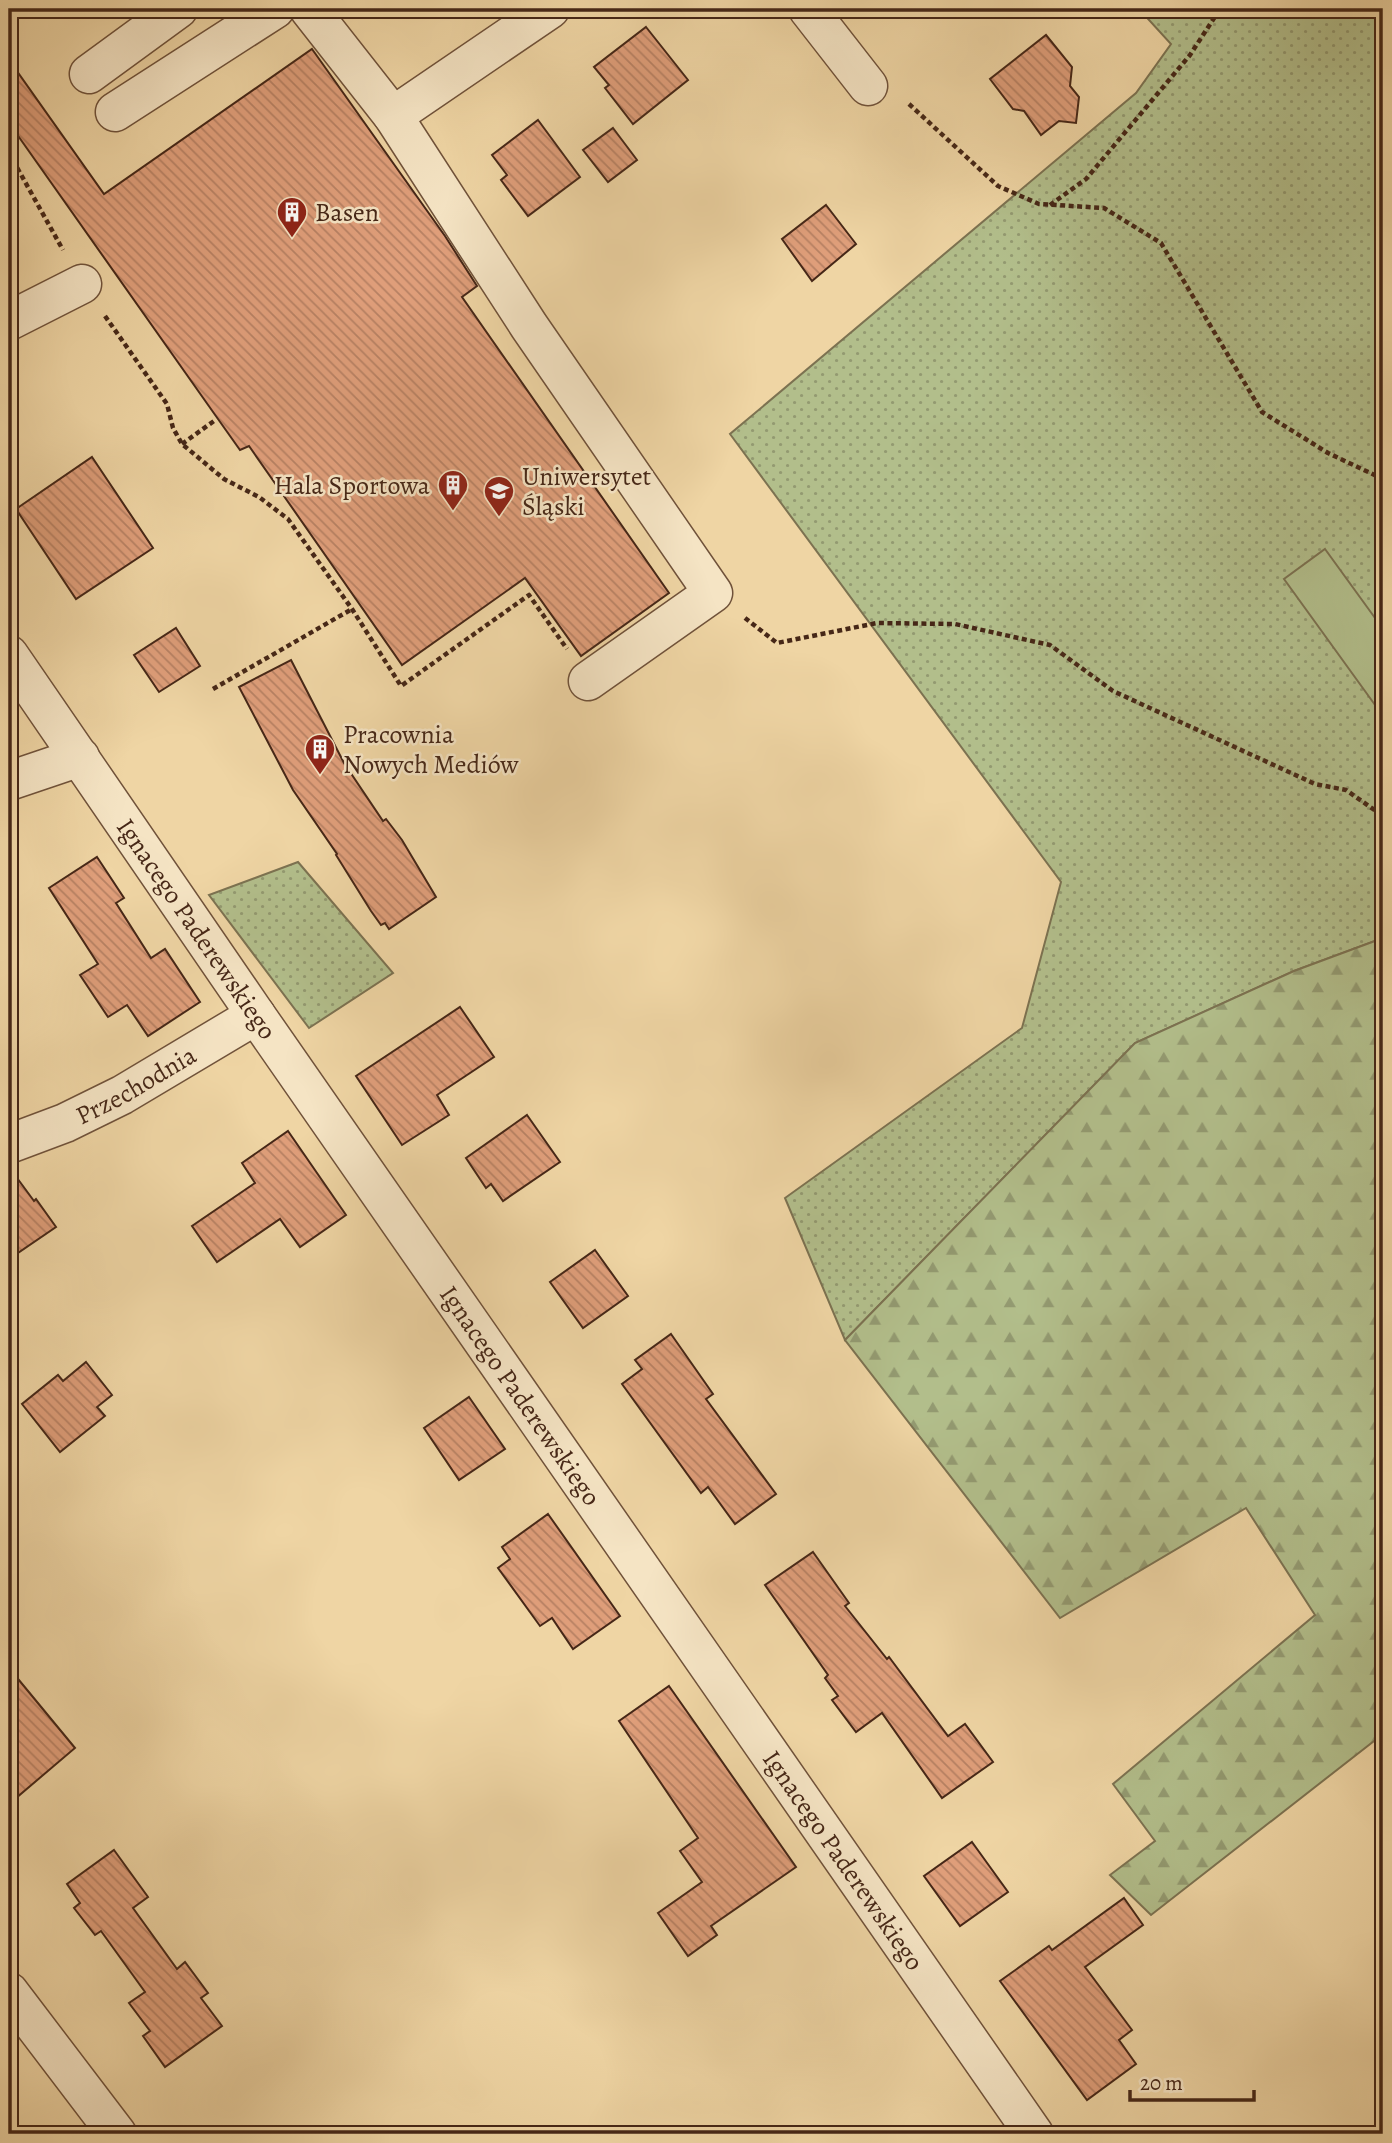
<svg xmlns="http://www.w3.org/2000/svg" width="1392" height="2143" font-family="Alegreya,serif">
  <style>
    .grass { fill: url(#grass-dots); stroke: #7c7251; stroke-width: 2 }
    .forest { fill: url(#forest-firs); stroke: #7c7251; stroke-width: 2 }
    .pitch { fill: #b2be8b; stroke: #7c7251; stroke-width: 2 }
    .building { fill: url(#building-back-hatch); stroke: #462717; stroke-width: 2 }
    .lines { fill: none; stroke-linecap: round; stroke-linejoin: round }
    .minor-casing { stroke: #70523a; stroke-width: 41 }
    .path { stroke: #462717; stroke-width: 4.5; stroke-dasharray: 5 3.5; stroke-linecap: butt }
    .minor { stroke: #f5e4c4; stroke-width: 38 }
    .labels { text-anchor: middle; stroke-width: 5; stroke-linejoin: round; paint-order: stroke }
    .poi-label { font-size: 26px; fill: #462717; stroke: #f5e4c4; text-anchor: start }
    .street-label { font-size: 26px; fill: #462717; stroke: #f5e4c4 }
  </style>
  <defs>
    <pattern id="grass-dots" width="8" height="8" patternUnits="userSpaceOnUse" patternTransform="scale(1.75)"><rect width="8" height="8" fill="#b2be8b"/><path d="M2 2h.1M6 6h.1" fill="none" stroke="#939a71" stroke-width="1.8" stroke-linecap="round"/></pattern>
    <pattern id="forest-firs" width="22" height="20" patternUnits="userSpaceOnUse" patternTransform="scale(1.75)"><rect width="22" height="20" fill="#b2be8b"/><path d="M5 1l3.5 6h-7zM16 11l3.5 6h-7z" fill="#939a71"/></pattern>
    <pattern id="building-back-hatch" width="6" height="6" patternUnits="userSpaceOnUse" patternTransform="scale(1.75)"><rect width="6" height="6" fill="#df9e7a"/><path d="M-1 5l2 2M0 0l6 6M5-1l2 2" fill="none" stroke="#b78163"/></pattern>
  </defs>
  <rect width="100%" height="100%" fill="#efd5a4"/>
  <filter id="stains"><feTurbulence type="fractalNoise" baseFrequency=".00286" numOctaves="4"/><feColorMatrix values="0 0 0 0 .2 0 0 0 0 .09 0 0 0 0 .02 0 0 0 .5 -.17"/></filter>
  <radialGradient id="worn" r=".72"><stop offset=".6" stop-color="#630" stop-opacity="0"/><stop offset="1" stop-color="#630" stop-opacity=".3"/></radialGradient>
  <!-- grass -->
  <g class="grass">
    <path d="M1139,9H1383V938L1294,971L1135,1043L845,1340L785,1198L1022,1028L1061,882L730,434L1136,93L1171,44Z"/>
    <path d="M298,862L393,973L309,1028L209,895Z"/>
  </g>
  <!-- forest -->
  <path class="forest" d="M1383,938V1734L1151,1915L1110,1875L1155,1841L1113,1784L1315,1615L1246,1508L1060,1618L845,1340L1135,1043L1294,971Z"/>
  <!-- pitch -->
  <path class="pitch" d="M1325,549L1383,629V716L1284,579Z"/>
  <!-- building -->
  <g class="building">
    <path d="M646,27L688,80L633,124L605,88L609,85L594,67Z"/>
    <path d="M1046,35L1072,67L1070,86L1079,97L1076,123L1059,121L1041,135L1024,111L1013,109L990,79Z"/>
    <path d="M312,49L445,236L477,286L462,297L669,593L581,656L525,578L402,665L249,446L240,450L218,419L9,123V60L104,194Z"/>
    <path d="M538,120L580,177L528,216L501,180L507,175L492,155Z"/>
    <path d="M613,128L637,160L608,182L583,150Z"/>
    <path d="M826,205L856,244L812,281L782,239Z"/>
    <path d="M92,457L153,548L76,599L16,509Z"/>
    <path d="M176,628L200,666L159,692L134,655Z"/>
    <path d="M291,660L344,763L383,821L386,819L402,840L436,897L389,929L385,923L381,925L371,911L336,855L337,854L293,790L239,687Z"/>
    <path d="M97,857L124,898L116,903L151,958L165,949L200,1002L148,1036L127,1005L108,1017L80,975L98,964L49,888Z"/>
    <path d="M460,1007L494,1057L437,1095L449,1115L402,1145L356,1076Z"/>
    <path d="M527,1115L560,1162L503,1201L491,1184L486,1188L466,1158Z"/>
    <path d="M288,1131L346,1215L300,1247L280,1219L217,1262L192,1226L255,1183L242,1163Z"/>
    <path d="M9,1167L34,1201L36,1199L56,1227L9,1259Z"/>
    <path d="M595,1250L628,1296L583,1328L550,1282Z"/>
    <path d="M671,1334L713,1394L706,1399L776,1494L735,1524L708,1487L701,1493L622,1384L642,1369L635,1360Z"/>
    <path d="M86,1362L112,1395L97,1407L105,1416L60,1452L22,1404L58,1375L63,1381Z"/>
    <path d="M469,1397L505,1449L459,1480L424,1428Z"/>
    <path d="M548,1514L620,1616L573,1649L552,1618L540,1626L498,1568L510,1559L502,1547Z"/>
    <path d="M813,1552L849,1603L845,1606L887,1659L889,1657L948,1736L965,1724L993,1762L942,1798L882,1713L856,1732L832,1700L838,1696L825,1678L828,1675L765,1585Z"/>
    <path d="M9,1668L75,1748L9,1804Z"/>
    <path d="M669,1686L796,1867L711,1926L717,1935L688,1956L658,1913L702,1882L680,1851L698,1838L619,1721Z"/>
    <path d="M972,1842L1008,1892L960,1926L924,1876Z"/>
    <path d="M114,1850L148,1897L133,1908L177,1969L185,1962L208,1993L201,1998L222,2026L165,2067L143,2036L150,2031L129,2003L145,1992L101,1931L95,1935L74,1908L80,1903L67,1884Z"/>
    <path d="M1124,1898L1143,1925L1085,1967L1132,2030L1119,2040L1136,2064L1087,2100L1000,1981L1049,1946L1052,1950Z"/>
  </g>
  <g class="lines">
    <!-- minor casing -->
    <g class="minor-casing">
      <g id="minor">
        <path d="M309,9L393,116L529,326L713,593L588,681"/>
        <path d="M808,9L868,86"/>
        <path d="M89,74L178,9"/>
        <path d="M115,112L275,9"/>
        <path d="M393,116L550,9"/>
        <path d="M9,321L82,284"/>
        <path id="s1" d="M9,655L256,1015L1034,2134"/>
        <path d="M9,781L80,757"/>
        <path id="s2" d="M9,1144L65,1123L122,1095L256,1015"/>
        <path d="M9,1992L117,2134"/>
      </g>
    </g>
    <!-- path -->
    <g class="path">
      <path d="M909,104L998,186L1039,204L1104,208L1161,243L1262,412L1328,453L1383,479"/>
      <path d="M9,153L63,250"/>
      <path d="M1050,205L1086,179L1190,55L1220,9"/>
      <path d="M105,316L167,404L173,428L182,444L224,479L259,497L288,519L352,609L401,686L529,595L567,649"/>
      <path d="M182,444L214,421"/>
      <path d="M745,618L777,643L877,623L955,624L1050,645L1113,691L1315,784L1346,790L1383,816"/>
      <path d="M213,689L352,609"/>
    </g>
    <!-- minor -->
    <use href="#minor" class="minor"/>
  </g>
  <!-- icons -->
  <defs>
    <g id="building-pin" transform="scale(1.575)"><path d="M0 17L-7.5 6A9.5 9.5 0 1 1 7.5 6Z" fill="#8f2418" stroke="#f5e4c4"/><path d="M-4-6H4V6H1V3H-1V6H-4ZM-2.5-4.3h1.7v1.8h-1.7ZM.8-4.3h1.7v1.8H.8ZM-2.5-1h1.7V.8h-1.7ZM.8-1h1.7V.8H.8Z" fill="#fff"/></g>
    <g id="university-pin" transform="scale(1.575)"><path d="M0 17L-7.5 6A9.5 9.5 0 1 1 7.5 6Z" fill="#8f2418" stroke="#f5e4c4"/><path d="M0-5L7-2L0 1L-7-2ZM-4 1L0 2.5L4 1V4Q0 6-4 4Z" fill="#fff"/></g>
  </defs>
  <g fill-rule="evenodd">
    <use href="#building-pin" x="292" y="212"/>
    <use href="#building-pin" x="453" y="485"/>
    <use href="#university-pin" x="499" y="491"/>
    <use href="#building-pin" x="320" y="749"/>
  </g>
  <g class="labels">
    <!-- poi labels -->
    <g class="poi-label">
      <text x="315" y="221">Basen</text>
      <text x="522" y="485">Uniwersytet<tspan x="522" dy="30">Śląski</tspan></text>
      <text x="430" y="494" text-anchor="end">Hala Sportowa</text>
      <text x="343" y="743">Pracownia<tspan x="343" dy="30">Nowych Mediów</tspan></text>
    </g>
    <!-- street labels -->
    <g class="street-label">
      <text dy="9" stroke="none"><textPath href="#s1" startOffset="332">Ignacego Paderewskiego</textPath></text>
      <text dy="9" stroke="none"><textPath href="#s2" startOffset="140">Przechodnia</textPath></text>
      <text dy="9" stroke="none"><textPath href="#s1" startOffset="900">Ignacego Paderewskiego</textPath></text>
      <text dy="9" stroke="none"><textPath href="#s1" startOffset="1466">Ignacego Paderewskiego</textPath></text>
    </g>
  </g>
  <!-- margin -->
  <rect width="1392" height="2143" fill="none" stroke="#efd5a4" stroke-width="35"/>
  <rect x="10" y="10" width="1371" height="2122" fill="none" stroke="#462717" stroke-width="3.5"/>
  <rect x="18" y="18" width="1357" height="2108" fill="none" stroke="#462717" stroke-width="2"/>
  <!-- scale -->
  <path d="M1130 2090v10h124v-10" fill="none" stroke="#462717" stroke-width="3.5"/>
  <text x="1140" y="2090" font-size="21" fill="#462717" stroke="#f5e4c4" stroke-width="5" paint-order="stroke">20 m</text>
  <rect width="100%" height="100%" filter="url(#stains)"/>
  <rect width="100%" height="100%" fill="url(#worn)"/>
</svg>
